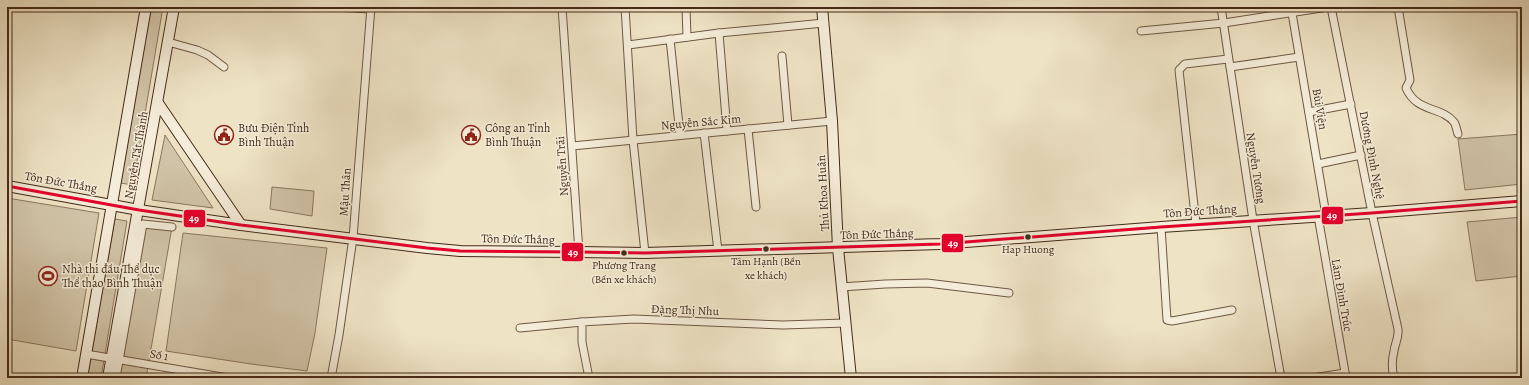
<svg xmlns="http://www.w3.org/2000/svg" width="1529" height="385" font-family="Alegreya,serif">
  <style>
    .green { fill: #d1c4a8; stroke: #8b7760 }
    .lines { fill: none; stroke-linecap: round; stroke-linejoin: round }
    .street-casing { stroke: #6f5844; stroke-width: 9 }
    .secondary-casing { stroke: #452a19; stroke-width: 12 }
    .street { stroke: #f4edd9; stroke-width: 7 }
    .secondary { stroke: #f4edd9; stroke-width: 10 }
    .bus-1-casing { stroke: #f4edd9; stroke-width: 6 }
    .bus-1 { stroke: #e4002b; stroke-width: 3 }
    .bus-dot { fill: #452a19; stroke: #f4edd9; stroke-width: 1.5 }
    .labels { text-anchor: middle; stroke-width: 3; stroke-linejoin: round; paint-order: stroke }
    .bus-label { font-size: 11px; fill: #452a19; stroke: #f4edd9 }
    .street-label { font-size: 12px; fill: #452a19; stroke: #f4edd9 }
    .poi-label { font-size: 12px; fill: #452a19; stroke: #f4edd9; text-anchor: start }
    .line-badge { stroke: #f4edd9; stroke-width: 1.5 }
    .badge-label { font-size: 11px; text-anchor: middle; font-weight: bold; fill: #fff }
  </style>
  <rect width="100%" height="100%" fill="#eee3c5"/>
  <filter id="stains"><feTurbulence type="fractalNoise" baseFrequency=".005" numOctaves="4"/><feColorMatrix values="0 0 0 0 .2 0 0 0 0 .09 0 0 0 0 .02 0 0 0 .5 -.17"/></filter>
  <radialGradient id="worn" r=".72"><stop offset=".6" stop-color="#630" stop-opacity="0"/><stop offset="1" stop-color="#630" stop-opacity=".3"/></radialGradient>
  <!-- green -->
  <g class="green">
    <path d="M150,7H163L133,185L120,183Z"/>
    <path d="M1522,134V184L1465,190L1458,139Z"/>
    <path d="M165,135L213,208L152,200Z"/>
    <path d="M272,187L314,191L312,216L270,209Z"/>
    <path d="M7,198L99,213L76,351L7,339Z"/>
    <path d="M1522,217V276L1476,281L1467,222Z"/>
    <path d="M115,219L127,221L101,378H87Z"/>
    <path d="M143,224L172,227L146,378H116Z"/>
    <path d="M183,233L327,248L315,333L307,371L251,364L166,351Z"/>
  </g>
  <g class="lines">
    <!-- street casing -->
    <g class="street-casing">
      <g id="street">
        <path d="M334,7L370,9"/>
        <path d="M562,7L579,252"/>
        <path d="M625,7L633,140L645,253"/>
        <path d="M686,7L687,37"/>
        <path d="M1221,7L1253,220L1281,378"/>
        <path d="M1291,7L1326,215"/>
        <path d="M1331,7L1372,213L1398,329C1399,338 1395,343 1394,351C1392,359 1392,370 1394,378"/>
        <path d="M1398,7L1410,80L1406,88C1417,113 1441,106 1454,122C1456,125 1457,131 1458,134"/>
        <path d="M1141,31L1224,23L1328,7"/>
        <path d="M719,33L727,131"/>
        <path d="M670,39L680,135"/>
        <path d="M168,42L197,50L208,55L224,67"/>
        <path d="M628,45L719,33L824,23"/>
        <path d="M782,56L788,125"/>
        <path d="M1230,67L1299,57"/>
        <path d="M1309,112L1351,104"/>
        <path d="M748,129L756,207"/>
        <path d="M704,133L718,251"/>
        <path d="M572,146L832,121"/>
        <path d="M1318,164L1361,155"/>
        <path d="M1318,216L1346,378"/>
        <path d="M1196,224L1179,70L1185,64L1228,59"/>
        <path d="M1161,227L1167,320L1172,321L1232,310"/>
        <path d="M841,287L885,284L927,283L1009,293"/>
        <path d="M520,328L582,322"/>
        <path d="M86,354L228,378"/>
        <path d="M116,378L143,224L172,227"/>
        <path d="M331,378L339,335L353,238L371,7"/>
        <path d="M589,378L582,342V322L634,319L783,325L845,323"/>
        <path d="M1312,378L1345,373"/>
      </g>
    </g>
    <!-- secondary casing -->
    <g class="secondary-casing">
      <g id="secondary">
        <path d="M822,7L832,121L838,248L851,378"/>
        <path d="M158,103L241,225"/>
        <path d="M7,186L139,210L241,225L427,248L460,251L579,252L645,253L940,244L1161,227L1372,213L1522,201"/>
        <path d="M82,378L146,7"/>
        <path d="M108,378L174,7"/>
      </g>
    </g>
    <!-- street -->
    <use href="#street" class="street"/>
    <!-- secondary -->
    <use href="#secondary" class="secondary"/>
    <!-- bus-1 casing -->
    <g class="bus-1-casing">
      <path id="bus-1" d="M7,186L139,210L241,225L427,248L460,251L579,252L645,253L940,244L1161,227L1372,213L1522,201"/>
    </g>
    <!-- bus-1 -->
    <use href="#bus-1" class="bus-1"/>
  </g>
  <!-- icons -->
  <defs>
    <g id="civic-ring" transform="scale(1)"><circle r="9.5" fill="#f4edd9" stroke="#8f2418" stroke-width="1.5"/><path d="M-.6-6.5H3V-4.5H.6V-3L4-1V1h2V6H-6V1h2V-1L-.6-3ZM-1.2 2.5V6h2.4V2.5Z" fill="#8f2418"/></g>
    <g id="stadium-ring" transform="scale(1)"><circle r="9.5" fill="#f4edd9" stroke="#8f2418" stroke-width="1.5"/><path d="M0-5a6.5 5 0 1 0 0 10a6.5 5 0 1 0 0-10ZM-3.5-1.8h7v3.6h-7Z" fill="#8f2418"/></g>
  </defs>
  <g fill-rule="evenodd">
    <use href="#civic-ring" x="224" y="135"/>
    <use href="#civic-ring" x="471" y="135"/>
    <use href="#stadium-ring" x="48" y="276"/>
  </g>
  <!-- markers -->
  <g class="bus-dot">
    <circle cx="1028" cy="237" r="3.5"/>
    <circle cx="766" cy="249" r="3.5"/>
    <circle cx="624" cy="253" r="3.5"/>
  </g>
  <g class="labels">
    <!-- bus labels -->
    <g class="bus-label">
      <text x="1028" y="253">Hap Huong</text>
      <text x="766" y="265">Tâm Hạnh (Bến<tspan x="766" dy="14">xe khách)</tspan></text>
      <text x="624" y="269">Phương Trang<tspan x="624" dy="14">(Bến xe khách)</tspan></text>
    </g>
    <!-- street labels -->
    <g class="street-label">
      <text transform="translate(1320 109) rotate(80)" y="4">Bùi Viện</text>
      <text transform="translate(701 122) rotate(-5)" y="4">Nguyễn Sắc Kim</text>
      <text transform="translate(136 155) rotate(-80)" y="4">Nguyễn Tất Thành</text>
      <text transform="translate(1372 155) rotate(79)" y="4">Dương Đình Nghệ</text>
      <text transform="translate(562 166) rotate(-94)" y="4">Nguyễn Trãi</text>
      <text transform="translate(1256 168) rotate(81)" y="4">Nguyễn Tương</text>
      <text transform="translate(61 182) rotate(10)" y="4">Tôn Đức Thắng</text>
      <text transform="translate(345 192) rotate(-86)" y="4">Mậu Thân</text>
      <text transform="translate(823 193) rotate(-93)" y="4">Thủ Khoa Huân</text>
      <text transform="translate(1200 211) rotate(-4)" y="4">Tôn Đức Thắng</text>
      <text transform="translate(877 234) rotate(-2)" y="4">Tôn Đức Thắng</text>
      <text transform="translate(518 239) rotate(1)" y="4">Tôn Đức Thắng</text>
      <text transform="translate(1342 295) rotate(80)" y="4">Lâm Đình Trúc</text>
      <text transform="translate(685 310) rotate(2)" y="4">Đặng Thị Nhu</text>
      <text transform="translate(159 355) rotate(10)" y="4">Số 1</text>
    </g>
    <!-- poi labels -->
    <g class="poi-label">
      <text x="238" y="132">Bưu Điện Tỉnh<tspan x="238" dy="14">Bình Thuận</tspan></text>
      <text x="485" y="132">Công an Tỉnh<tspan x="485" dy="14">Bình Thuận</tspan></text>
      <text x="62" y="273">Nhà thi đấu Thể dục<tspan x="62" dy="14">Thể thao Bình Thuận</tspan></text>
    </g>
  </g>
  <g class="line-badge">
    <rect x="1321" y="206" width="23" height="19" rx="4" fill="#e4002b"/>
    <rect x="183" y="209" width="23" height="19" rx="4" fill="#e4002b"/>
    <rect x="941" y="233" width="23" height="20" rx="4" fill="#e4002b"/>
    <rect x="561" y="242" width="23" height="20" rx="4" fill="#e4002b"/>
  </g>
  <g class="badge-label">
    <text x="1332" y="219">49</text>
    <text x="194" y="222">49</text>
    <text x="953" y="247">49</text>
    <text x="573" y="256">49</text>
  </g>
  <!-- margin -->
  <rect width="1529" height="385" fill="none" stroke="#eee3c5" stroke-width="24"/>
  <rect x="8" y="8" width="1513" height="369" fill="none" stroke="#452a19" stroke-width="2"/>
  <rect x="12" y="12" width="1505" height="361" fill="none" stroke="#452a19"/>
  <rect width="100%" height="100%" filter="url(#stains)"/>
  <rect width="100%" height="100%" fill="url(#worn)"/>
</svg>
